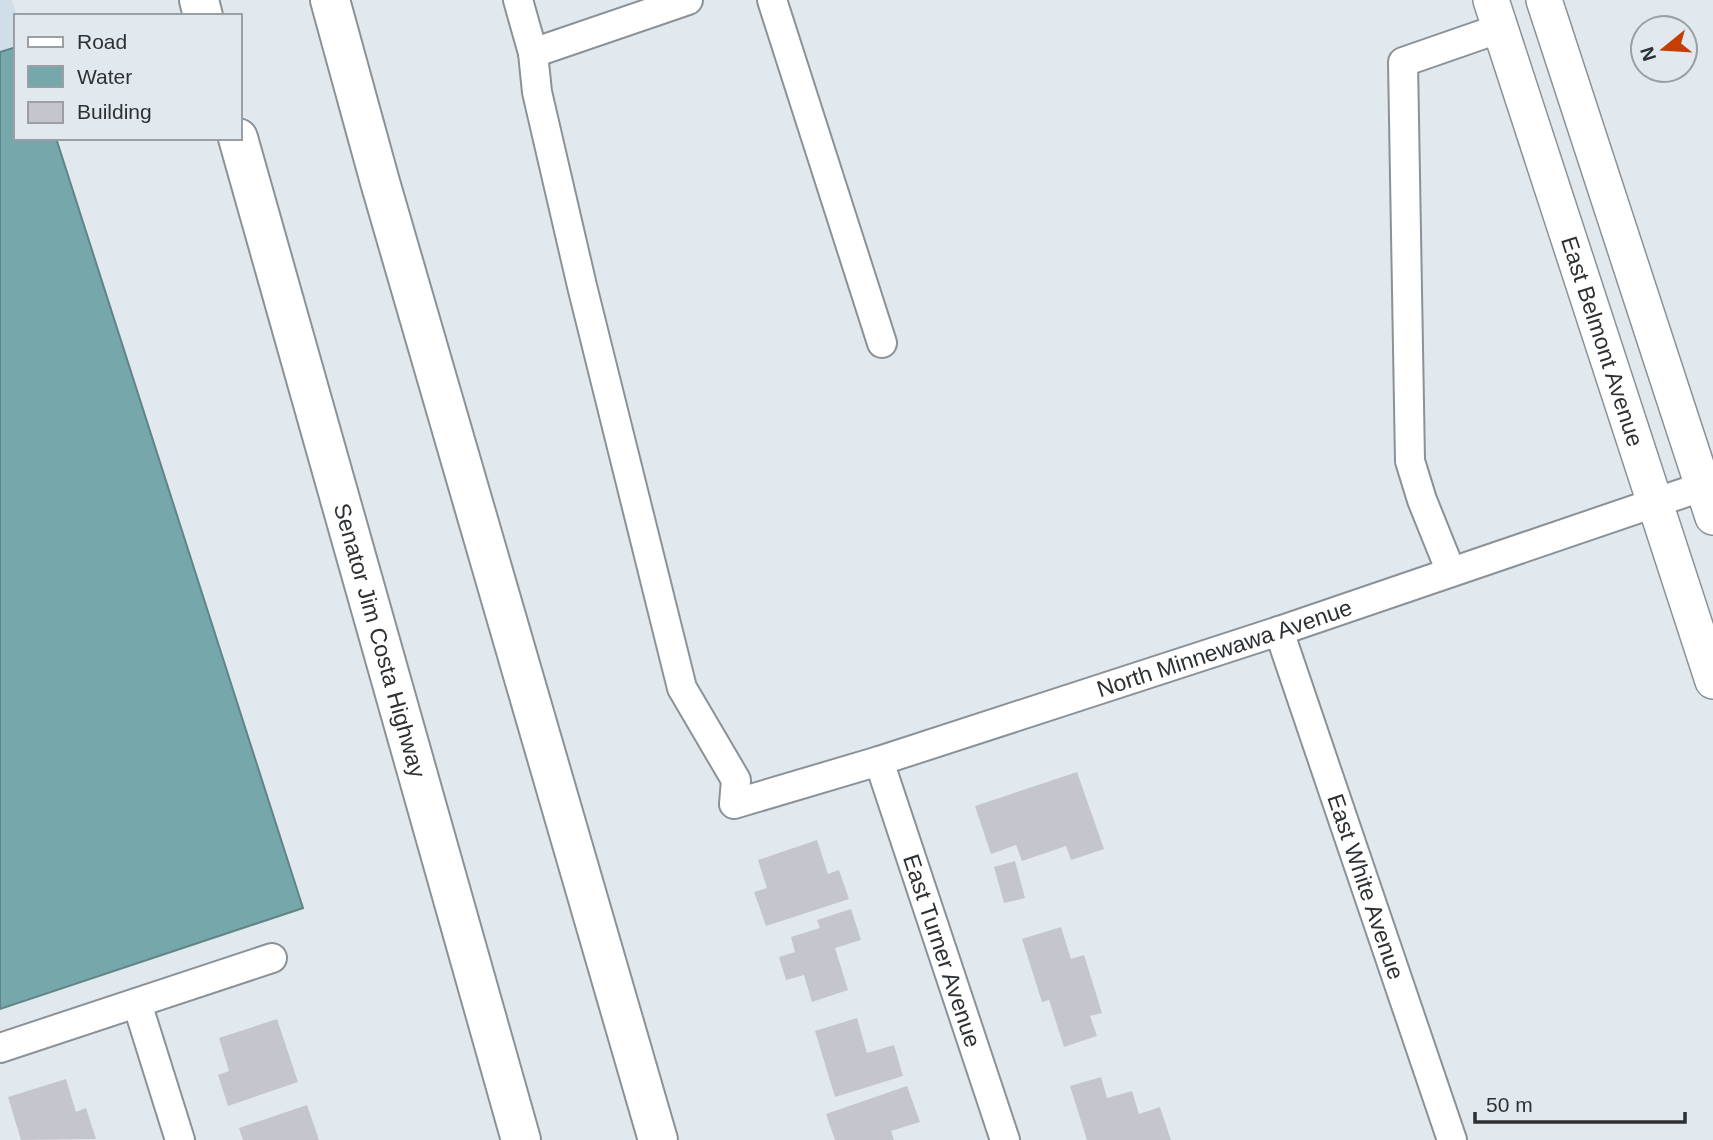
<svg xmlns="http://www.w3.org/2000/svg" width="1713" height="1140" font-family="Arial,sans-serif">
  <style>
    .built { fill: #d0dee9 }
    .water { fill: #76a7ab; stroke: #608487; stroke-width: 2 }
    .building { fill: #c5c5ce }
    .lines { fill: none; stroke-linecap: round; stroke-linejoin: round }
    .minor-casing { stroke: #8a9298; stroke-width: 32 }
    .major-casing { stroke: #8a9298; stroke-width: 38 }
    .highway-casing { stroke: #8a9298; stroke-width: 42 }
    .minor { stroke: #fff; stroke-width: 28 }
    .major { stroke: #fff; stroke-width: 35 }
    .highway { stroke: #fff; stroke-width: 38 }
    .labels { text-anchor: middle; stroke-width: 6; stroke-linejoin: round; paint-order: stroke }
    .street-label { font-size: 23px; fill: #2e3134; stroke: #e1e9ef }
  </style>
  <rect width="100%" height="100%" fill="#e1e9ef"/>
  <!-- built -->
  <path class="built" d="M0,0H12L17,16L16,47L0,52Z"/>
  <!-- water -->
  <path class="water" d="M16,47V138H56L303,908L0,1009V52Z"/>
  <!-- building -->
  <g class="building">
    <path d="M1077,772L1104,849L1071,860L1066,846L1022,861L1016,845L991,854L975,806Z"/>
    <path d="M817,840L828,874L839,870L849,899L766,926L754,892L767,888L758,860Z"/>
    <path d="M1015,861L1025,898L1004,903L994,867Z"/>
    <path d="M851,909L861,940L835,948L848,990L812,1002L804,975L786,980L779,957L795,952L791,937L820,928L817,920Z"/>
    <path d="M1061,927L1071,959L1084,955L1102,1013L1090,1016L1097,1036L1064,1047L1049,1000L1042,1002L1022,939Z"/>
    <path d="M857,1018L867,1053L894,1045L903,1076L835,1097L815,1031Z"/>
    <path d="M277,1019L298,1082L228,1106L218,1075L229,1071L219,1038Z"/>
    <path d="M1101,1077L1107,1098L1132,1091L1139,1114L1160,1107L1171,1140H1087L1070,1086Z"/>
    <path d="M66,1079L76,1112L86,1108L96,1139L21,1140L8,1097Z"/>
    <path d="M907,1086L920,1122L891,1131L894,1140H835L826,1114Z"/>
    <path d="M307,1105L319,1140H243L239,1128Z"/>
  </g>
  <g class="lines">
    <!-- minor casing -->
    <g class="minor-casing">
      <g id="minor">
        <path id="s1" d="M518,0L533,53L537,92L582,286L682,688L736,780L734,804L879,761L1279,631L1713,483"/>
        <path d="M772,0L882,343"/>
        <path d="M533,53L688,0"/>
        <path d="M1451,572L1422,500L1410,461L1403,62L1501,28"/>
        <path id="s2" d="M1279,631L1452,1140"/>
        <path id="s3" d="M879,761L1005,1140"/>
        <path d="M137,1003L180,1140"/>
        <path d="M0,1048L272,958"/>
      </g>
    </g>
    <!-- major casing -->
    <g class="major-casing">
      <g id="major">
        <path id="s4" d="M1491,0L1713,681"/>
        <path d="M1544,0L1713,517"/>
      </g>
    </g>
    <!-- highway casing -->
    <g class="highway-casing">
      <g id="highway">
        <path d="M199,0L203,16"/>
        <path d="M330,0L380,182L658,1140"/>
        <path id="s5" d="M238,138L521,1140"/>
      </g>
    </g>
    <!-- minor -->
    <use href="#minor" class="minor"/>
    <!-- major -->
    <use href="#major" class="major"/>
    <!-- highway -->
    <use href="#highway" class="highway"/>
  </g>
  <g class="labels">
    <!-- street labels -->
    <g class="street-label">
      <text dy="8" stroke="none"><textPath href="#s4" startOffset="359">East Belmont Avenue</textPath></text>
      <text dy="8" stroke="none"><textPath href="#s5" startOffset="522">Senator Jim Costa Highway</textPath></text>
      <text dy="8" stroke="none"><textPath href="#s1" startOffset="1353">North Minnewawa Avenue</textPath></text>
      <text dy="8" stroke="none"><textPath href="#s2" startOffset="270">East White Avenue</textPath></text>
      <text dy="8" stroke="none"><textPath href="#s3" startOffset="200">East Turner Avenue</textPath></text>
    </g>
  </g>
  <!-- legend -->
  <rect x="14" y="14" width="228" height="126" fill="#e1e9ef" stroke="#999fa4" stroke-width="2"/>
  <rect x="28" y="37" width="35" height="10" fill="#ffffff" stroke="#999fa4" stroke-width="2"/>
  <text x="77" y="49" font-size="21" fill="#2e3134">Road</text>
  <rect x="28" y="66" width="35" height="21" fill="#76a7ab" stroke="#999fa4" stroke-width="2"/>
  <text x="77" y="84" font-size="21" fill="#2e3134">Water</text>
  <rect x="28" y="102" width="35" height="21" fill="#c5c5ce" stroke="#999fa4" stroke-width="2"/>
  <text x="77" y="119" font-size="21" fill="#2e3134">Building</text>
  <!-- north arrow -->
  <g transform="translate(1664 49) rotate(252)"><circle r="33" fill="#e1e9ef" stroke="#999fa4" stroke-width="2"/>
  <path d="M0-5L12 26L0 18L-12 26Z" fill="#c43d02"/>
  <text y="-10" font-size="19" font-weight="bold" text-anchor="middle" fill="#2e3134">N</text>
  </g>
  <!-- scale -->
  <path d="M1475 1112v10h210v-10" fill="none" stroke="#2e3134" stroke-width="3.5"/>
  <text x="1486" y="1112" font-size="21" fill="#2e3134" stroke="#e1e9ef" stroke-width="5" paint-order="stroke">50 m</text>
</svg>
